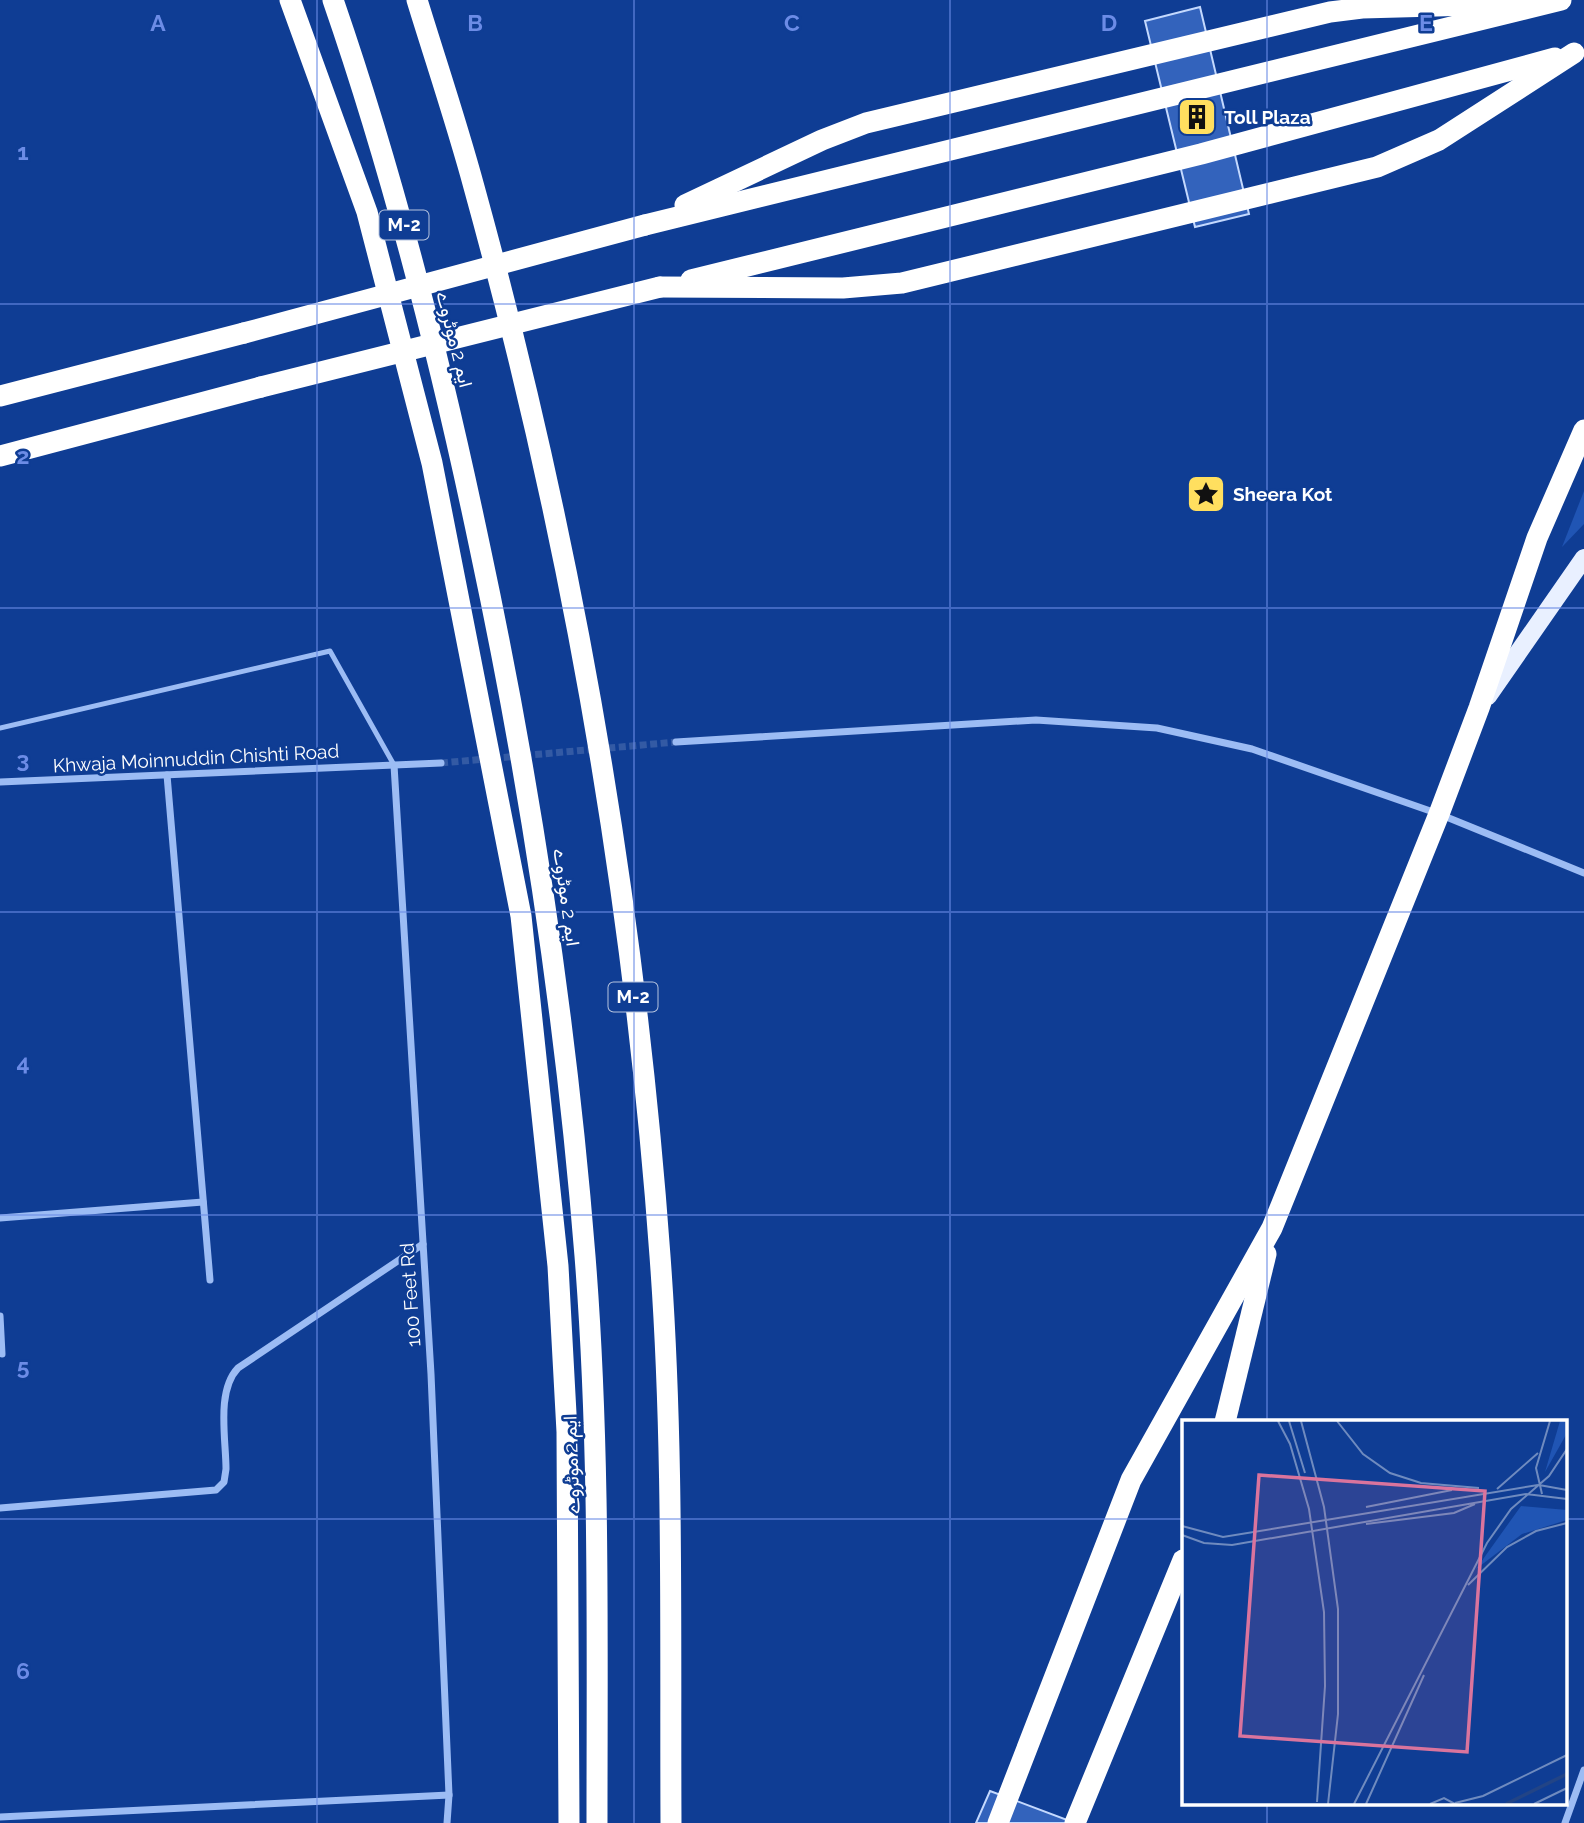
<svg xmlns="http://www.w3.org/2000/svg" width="1584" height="1823" font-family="Raleway,Vazirmatn,sans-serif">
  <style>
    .green { fill: #2055b4 }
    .building { fill: #3363bc; stroke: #c4d9fe; stroke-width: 2 }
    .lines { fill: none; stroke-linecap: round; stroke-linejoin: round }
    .minor-tunnel { stroke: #335aa4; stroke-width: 7; stroke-dasharray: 7 3.5; stroke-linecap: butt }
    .service { stroke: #9cbcf4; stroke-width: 5 }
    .minor { stroke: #9cbcf4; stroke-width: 7 }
    .primary { stroke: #e9f0ff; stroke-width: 18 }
    .motorway { stroke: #fff; stroke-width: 21 }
    .motorway-bridge { stroke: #fff; stroke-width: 21 }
    .grid { fill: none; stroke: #6c8ce6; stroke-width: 2; stroke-opacity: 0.55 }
    .labels { text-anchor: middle; stroke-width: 5; stroke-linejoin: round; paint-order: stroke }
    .shield { fill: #0f3d94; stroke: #b7c5df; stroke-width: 2 }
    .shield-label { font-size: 18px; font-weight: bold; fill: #fff }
    .poi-label { font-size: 19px; font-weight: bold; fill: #fff; stroke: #0f3d94; text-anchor: start }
    .street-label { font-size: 19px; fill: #fff; stroke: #0f3d94 }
    .inset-river { fill: none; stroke: #224486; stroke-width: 3.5 }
    .inset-road { fill: none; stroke: #6f8bbf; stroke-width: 2 }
    .view { fill: #da749d; fill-opacity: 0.15; stroke: #da749d; stroke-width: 3.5 }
    .inset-edge { fill: none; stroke: #fff; stroke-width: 3.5 }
    .grid-label { font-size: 23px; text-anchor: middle; font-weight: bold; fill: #6c8ce6; stroke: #0f3d94; stroke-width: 5; stroke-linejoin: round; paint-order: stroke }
  </style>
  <rect width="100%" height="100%" fill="#0f3d94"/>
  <!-- green -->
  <path class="green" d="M1584,491V524L1562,547Z"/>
  <!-- building -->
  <g class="building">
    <path d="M1200,7L1249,214L1195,227L1145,21Z"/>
    <path d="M990,1791L1075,1823H976Z"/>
  </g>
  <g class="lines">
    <!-- minor-tunnel -->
    <path class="minor-tunnel" d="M441,763L676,742"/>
    <!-- service -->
    <path class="service" d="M0,728L330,651L394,765"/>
    <!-- minor -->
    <g class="minor">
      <path d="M676,742L1036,720L1157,728L1252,749L1439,814L1584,873"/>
      <path d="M394,765L431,1374L449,1795L447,1823"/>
      <path d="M167,775L210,1280"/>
      <path d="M0,782L441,763"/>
      <path d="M0,1218L203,1202"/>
      <path d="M0,1316L2,1354"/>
      <path d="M0,1508L216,1490L224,1482L226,1469C226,1439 216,1391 238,1368L423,1244"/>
      <path d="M0,1817L449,1795"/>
      <path d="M1565,1823L1584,1770"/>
    </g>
    <!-- primary -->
    <path class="primary" d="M1488,696L1584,558"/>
    <!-- motorway -->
    <g class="motorway">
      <path d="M290,0L367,212L432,463L521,916L558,1266L567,1432L569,1823"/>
      <path d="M333,0C395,179 441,362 480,548C530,782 566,1017 585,1256C600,1444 597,1634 597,1823"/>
      <path d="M417,0C436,62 457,124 474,187C570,534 634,896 660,1256C674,1444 670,1634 671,1823"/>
      <path d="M685,205L822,140L866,123L1330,12L1362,8L1510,4"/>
      <path d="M645,225L1561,0"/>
      <path d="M691,280L1201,154L1555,58"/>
      <path d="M660,287L843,288L902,283L1377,167L1439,140L1574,53"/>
      <path d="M0,396L244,333"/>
      <path d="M0,456L261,387"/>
      <path d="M1225,1422L1266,1254"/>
      <path d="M998,1823L1131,1480L1272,1228L1439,814L1479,708L1537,538L1584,430"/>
      <path d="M1075,1823L1183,1560"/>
    </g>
    <!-- motorway-bridge -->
    <g class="motorway-bridge">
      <path d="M244,333L645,225"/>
      <path d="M261,387L660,287"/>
    </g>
  </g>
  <!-- grid -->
  <path class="grid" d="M317,0V1823M634,0V1823M950,0V1823M1267,0V1422M0,304H1584M0,608H1584M0,912H1584M0,1215H1584M0,1519H1183M1565,1519H1584M1267,1804V1823"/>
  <!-- icons -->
  <defs>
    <g id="building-square" transform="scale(2.0125)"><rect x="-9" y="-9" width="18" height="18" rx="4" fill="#ffdf5f" stroke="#0f3d94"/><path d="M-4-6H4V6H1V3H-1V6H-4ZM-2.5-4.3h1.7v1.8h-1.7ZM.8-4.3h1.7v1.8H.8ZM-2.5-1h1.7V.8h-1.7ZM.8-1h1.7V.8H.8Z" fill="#111"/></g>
    <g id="sight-square" transform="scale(2.0125)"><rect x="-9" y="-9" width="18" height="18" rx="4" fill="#ffdf5f" stroke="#0f3d94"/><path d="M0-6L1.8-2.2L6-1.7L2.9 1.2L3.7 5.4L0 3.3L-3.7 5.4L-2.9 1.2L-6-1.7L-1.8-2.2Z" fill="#111"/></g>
  </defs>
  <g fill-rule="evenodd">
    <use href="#building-square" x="1197" y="117"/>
    <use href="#sight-square" x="1206" y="494"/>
  </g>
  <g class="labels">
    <!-- shield labels -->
    <g class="shield">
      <rect x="379.5" y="210.5" width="49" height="29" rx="5"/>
      <rect x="608.5" y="982.5" width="49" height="29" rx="5"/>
    </g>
    <g class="shield-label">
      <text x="404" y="231">M-2</text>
      <text x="633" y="1003">M-2</text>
    </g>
    <!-- poi labels -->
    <g class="poi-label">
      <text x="1224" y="124">Toll Plaza</text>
      <text x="1233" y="501">Sheera Kot</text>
    </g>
    <!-- street labels -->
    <g class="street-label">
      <text transform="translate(455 339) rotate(76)" y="7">ایم 2 موٹروے</text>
      <text transform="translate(196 758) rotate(-3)" y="7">Khwaja Moinnuddin Chishti Road</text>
      <text transform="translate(567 897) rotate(82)" y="7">ایم 2 موٹروے</text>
      <text transform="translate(410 1295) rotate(-94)" y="7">100 Feet Rd</text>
      <text transform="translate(571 1465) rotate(-92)" y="7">ایم 2 موٹروے</text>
    </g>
  </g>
  <!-- overview -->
  <g transform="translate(1182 1420)">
    <rect width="385" height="385" fill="#0f3d94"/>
    <path d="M378,1H385V13L363,52ZM339,86L385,90V100L340,114L294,149Z" fill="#2055b4"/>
    <path class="inset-river" d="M324,384L385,354"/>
    <path class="inset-road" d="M96,1L108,24L127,89L142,192L143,266L135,382M107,1L123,53M119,1L142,87L156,189V294L146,384M155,1L181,34L208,53L239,63L297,68M357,65L385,70M315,69L356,33M344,74L385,79M360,74L354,48L368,1M184,87L270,70M184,104L272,93L293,84M0,106L41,117L356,65M0,115L22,123L50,125L344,74M286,165L325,127L354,111L385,103M273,383L301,376L385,335M172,384L305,123L329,89L367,56L385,29M184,384L242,255M248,384L262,378L273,384M352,384L385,368"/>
    <path class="view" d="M77,55L303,71L285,332L58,316Z"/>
    <rect width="385" height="385" class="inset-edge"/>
  </g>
  <g class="grid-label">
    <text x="158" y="31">A</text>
    <text x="475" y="31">B</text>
    <text x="792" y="31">C</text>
    <text x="1109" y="31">D</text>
    <text x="1426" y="31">E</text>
    <text x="23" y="160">1</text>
    <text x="23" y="464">2</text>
    <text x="23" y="768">3</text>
    <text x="23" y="1071">4</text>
    <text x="23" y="1375">5</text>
    <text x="23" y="1679">6</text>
  </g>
</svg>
